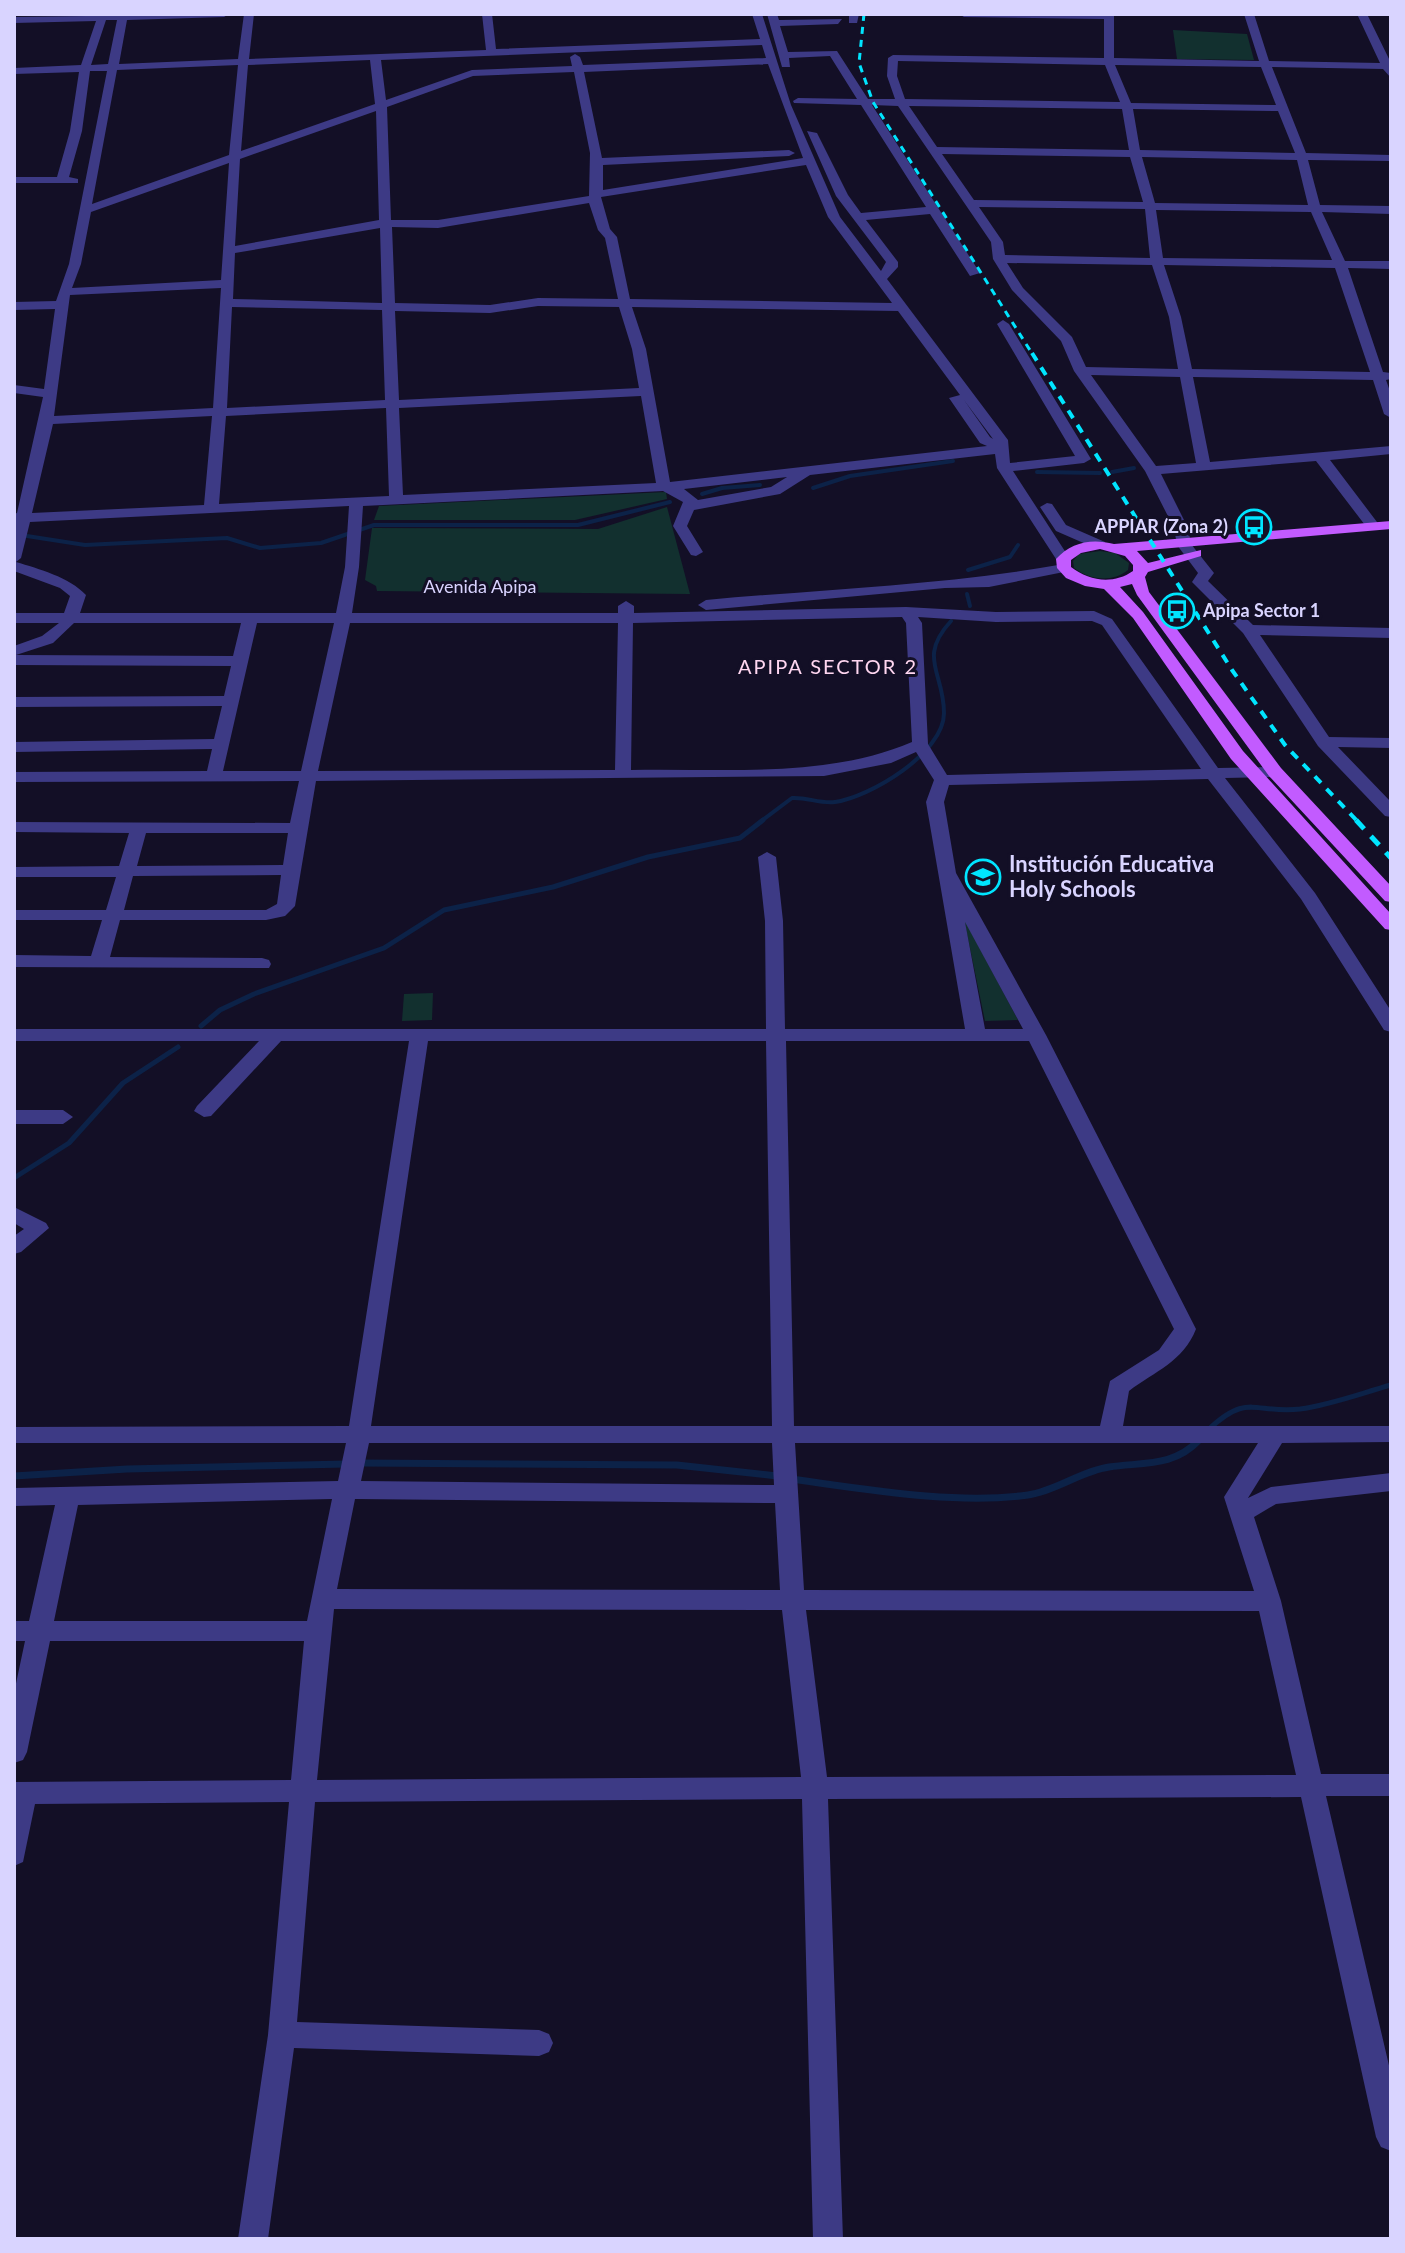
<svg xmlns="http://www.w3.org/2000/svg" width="1405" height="2253" font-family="Lato,sans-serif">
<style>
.green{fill:#12302f}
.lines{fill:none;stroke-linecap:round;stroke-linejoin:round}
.stream-far2{stroke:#0c2248;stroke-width:4}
.stream-far1{stroke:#0c2248;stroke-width:5}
.stream{stroke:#0c2248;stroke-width:7}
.minor{fill:#3d3a85;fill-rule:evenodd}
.major{fill:#c25bff;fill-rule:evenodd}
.rail-far2{stroke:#00e5ff;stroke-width:3;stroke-dasharray:7 6;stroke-linecap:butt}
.rail-far1{stroke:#00e5ff;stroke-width:4;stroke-dasharray:9 8;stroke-linecap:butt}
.rail{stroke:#00e5ff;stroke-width:5;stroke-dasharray:12 10;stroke-linecap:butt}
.labels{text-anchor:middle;stroke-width:6;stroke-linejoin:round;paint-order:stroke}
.far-poi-label{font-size:18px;font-weight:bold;fill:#d9d4ff;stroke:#130f26;text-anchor:end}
.far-street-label{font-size:18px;fill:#d9d4ff;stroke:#130f26}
.far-neighbourhood-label{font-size:20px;letter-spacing:2px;fill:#ffd6f0;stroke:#130f26}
.poi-label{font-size:22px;font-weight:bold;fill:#d9d4ff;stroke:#130f26;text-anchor:start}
</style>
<rect width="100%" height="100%" fill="#130f26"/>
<g class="green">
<path d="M 1173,30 L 1247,34 L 1254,60 L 1177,59 Z"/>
<path d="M 666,492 L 667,499 L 575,520 L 374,520 L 379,506 Z"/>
<path d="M 667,507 L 690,594 L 377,591 L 376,586 L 365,580 L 372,528 L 598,529 Z"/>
<path d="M 1100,551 L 1115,553 L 1129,563 L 1128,570 C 1112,583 1090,580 1074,568 L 1073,561 L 1079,554 Z"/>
<path d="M 964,919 L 1018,1020 L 985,1021 Z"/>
<path d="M 433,993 L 432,1020 L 402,1021 L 404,994 Z"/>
</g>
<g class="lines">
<g class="stream-far2">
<path d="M 1037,472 L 1100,473"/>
<path d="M 1112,472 L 1134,468"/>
<path d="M 813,488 L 850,476 L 953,461"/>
<path d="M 702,494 L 722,488 L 760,485"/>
<path d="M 14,534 L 85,545 L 227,538 L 260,548 L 321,543 L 374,525 L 578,525 L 670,502"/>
<path d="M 968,570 L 1010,557 L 1018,545"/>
<path d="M 967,594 L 970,606"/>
<path d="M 760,822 L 792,798 C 807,797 820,804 835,802 C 870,797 944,753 944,713 C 944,672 917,658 951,621"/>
</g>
<g class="stream-far1">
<path d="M 201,1026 L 220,1010 L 254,994 L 384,948 L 444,910 L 553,887 L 648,857 L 740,838 L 763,820"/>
<path d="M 14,1178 L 69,1143 L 123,1083 L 178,1047"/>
<path d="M 1208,1430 C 1248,1392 1254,1414 1300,1409 C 1330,1405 1362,1393 1391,1385"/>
</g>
<g class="stream">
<path d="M 360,1463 L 677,1465 L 777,1476"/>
<path d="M 14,1476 L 127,1469 L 346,1464"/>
<path d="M 791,1479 C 865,1489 954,1505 1028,1495 C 1056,1491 1081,1471 1109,1467 C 1143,1462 1174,1467 1199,1440"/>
</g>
<g class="minor">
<path d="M 229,14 L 224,17 L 127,20 L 119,64 L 238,59 L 244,14 L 254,14 L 249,59 L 486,50 L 482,14 L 492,14 L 496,49 L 760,39 L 752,14 L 762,14 L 791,105 L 840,217 L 881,271 L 886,262 L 836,196 L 807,131 L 817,133 L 848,195 L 861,213 L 926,207 L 861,105 L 794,103 L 793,101 L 798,98 L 857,99 L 830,56 L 789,58 L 790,67 L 782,67 L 767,14 L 777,14 L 779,20 L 842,19 L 838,24 L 780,26 L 788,52 L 837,51 L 868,99 L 895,99 L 887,76 L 888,58 L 893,55 L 1104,58 L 1104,19 L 964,17 L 959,14 L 1114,14 L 1114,58 L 1259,61 L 1244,14 L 1254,14 L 1269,61 L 1380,63 L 1357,14 L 1367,14 L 1391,63 L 1391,78 L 1383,69 L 1272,67 L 1306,153 L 1391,155 L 1391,161 L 1308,160 L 1320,205 L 1391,206 L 1391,214 L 1322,212 L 1345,261 L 1391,261 L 1391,269 L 1348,268 L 1383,372 L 1391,373 L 1391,379 L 1386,380 L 1391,394 L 1391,418 L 1384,414 L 1373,380 L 1193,377 L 1210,462 L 1391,446 L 1391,454 L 1330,460 L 1380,526 L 1368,529 L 1316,461 L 1161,474 L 1188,528 L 1191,544 L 1214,573 L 1208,581 L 1253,625 L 1391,628 L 1391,638 L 1260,635 L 1329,737 L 1391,738 L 1391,748 L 1338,747 L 1391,802 L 1391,817 L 1385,816 L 1318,746 L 1243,633 L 1192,582 L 1198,573 L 1177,545 L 1174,528 L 1145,471 L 1074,371 L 1061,341 L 1012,290 L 993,259 L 991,242 L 898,106 L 872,105 L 980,273 L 970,276 L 930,214 L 866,220 L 898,262 L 898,267 L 887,279 L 1008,440 L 1010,463 L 1075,456 L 997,324 L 1003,320 L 1009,324 L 1091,459 L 1084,463 L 1013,471 L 1070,559 L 1068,562 L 1058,562 L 1056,559 L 997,468 L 995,454 L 810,475 L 780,494 L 694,510 L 687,526 L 703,552 L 696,556 L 691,555 L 673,526 L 683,502 L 663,491 L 363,506 L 359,567 L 352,613 L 618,613 L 618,606 L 626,601 L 634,606 L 634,613 L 906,607 L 996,612 L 1094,611 L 1112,619 L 1218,768 L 1275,767 L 1283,772 L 1275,777 L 1225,778 L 1315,893 L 1391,1011 L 1391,1032 L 1384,1030 L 1301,899 L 1208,779 L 949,785 L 944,802 L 956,873 L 1046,1035 L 1196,1329 C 1183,1362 1155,1371 1129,1391 L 1123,1426 L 1391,1426 L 1391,1442 L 1282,1443 L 1248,1498 L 1271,1487 L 1391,1473 L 1391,1491 L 1276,1504 L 1254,1517 L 1281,1601 L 1321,1774 L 1391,1774 L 1391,1796 L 1326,1796 L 1391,2074 L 1391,2151 L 1381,2147 L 1376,2137 L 1301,1797 L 828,1799 L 843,2239 L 813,2239 L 802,1799 L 315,1802 L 297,2022 L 539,2030 L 549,2034 L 553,2043 L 549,2052 L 539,2056 L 294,2048 L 268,2239 L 238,2239 L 268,2035 L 289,1802 L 35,1804 L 23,1862 L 14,1866 L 14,1782 L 291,1780 L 304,1641 L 50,1641 L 27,1752 L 23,1760 L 14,1763 L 14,1693 L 25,1641 L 14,1641 L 14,1621 L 29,1621 L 55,1505 L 14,1506 L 14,1488 L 338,1481 L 346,1443 L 14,1443 L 14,1427 L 349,1426 L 409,1041 L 281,1041 L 211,1116 L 204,1117 L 194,1111 L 197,1106 L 259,1041 L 14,1041 L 14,1029 L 766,1029 L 765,921 L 758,857 L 767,852 L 776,857 L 783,921 L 785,1029 L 965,1029 L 926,802 L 934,780 L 916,752 L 891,763 L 824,776 L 316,781 L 295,906 L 285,916 L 266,920 L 120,920 L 110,957 L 262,958 L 269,960 L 271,964 L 269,968 L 14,967 L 14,955 L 91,956 L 102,920 L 14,920 L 14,910 L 106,910 L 116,877 L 14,877 L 14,867 L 119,866 L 129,833 L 14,832 L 14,822 L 290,823 L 299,781 L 14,782 L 14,772 L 207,771 L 212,749 L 14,752 L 14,742 L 214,739 L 222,706 L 14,707 L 14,697 L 224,696 L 231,666 L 14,665 L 14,646 L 42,636 L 59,623 L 14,623 L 14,613 L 64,613 L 70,596 L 60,588 L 14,571 L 14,514 L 17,513 L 43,397 L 14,393 L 14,385 L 44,389 L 55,309 L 14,310 L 14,302 L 56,301 L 69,264 L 107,71 L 90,71 L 82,131 L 69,177 L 78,179 L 78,183 L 14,183 L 14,177 L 57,177 L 70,131 L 79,72 L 14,74 L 14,68 L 81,65 L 96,21 L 14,23 L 14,17 ZM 106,20 L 117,20 L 108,64 L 91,65 ZM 762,45 L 766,58 L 583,65 L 580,57 L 575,54 L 570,57 L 572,66 L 472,70 L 386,100 L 381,60 ZM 370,60 L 375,104 L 241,151 L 248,65 ZM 898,61 L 1105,65 L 1120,102 L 905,99 L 897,76 ZM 768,64 L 803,158 L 603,190 L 603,165 L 789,156 L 795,153 L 789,150 L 602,158 L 584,72 ZM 238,65 L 229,155 L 92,204 L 117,70 ZM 1115,65 L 1261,67 L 1276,105 L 1131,103 ZM 574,72 L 590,153 L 589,196 L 438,220 L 391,220 L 387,107 L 473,76 ZM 909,106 L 1122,109 L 1129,150 L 937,147 ZM 1133,109 L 1278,111 L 1295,153 L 1140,150 ZM 376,111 L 379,220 L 235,246 L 240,159 ZM 942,154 L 1130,157 L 1143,202 L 974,200 ZM 1142,157 L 1297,160 L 1308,205 L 1155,203 ZM 229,163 L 221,280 L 72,288 L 81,264 L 91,212 ZM 806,165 L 828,217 L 892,303 L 630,299 L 617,237 L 610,229 L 601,197 ZM 589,203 L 598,230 L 605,238 L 618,299 L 538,298 L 490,305 L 395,303 L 392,227 L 438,228 ZM 979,207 L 1145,209 L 1150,258 L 1005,255 L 1003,242 ZM 1156,210 L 1311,212 L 1332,260 L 1163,258 ZM 380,228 L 382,303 L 233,299 L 235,253 ZM 1007,263 L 1152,265 L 1169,317 L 1178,369 L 1086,367 L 1072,337 L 1023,288 ZM 1164,265 L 1335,268 L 1370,372 L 1192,369 L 1181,317 ZM 221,288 L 213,408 L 54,416 L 70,295 ZM 538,306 L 619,307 L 632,349 L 639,388 L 399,400 L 395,311 L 490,313 ZM 232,307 L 382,310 L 385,400 L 227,408 ZM 632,307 L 898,311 L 960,395 L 949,398 L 980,443 L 987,446 L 670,482 L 646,349 ZM 1091,375 L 1180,377 L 1196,463 L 1156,466 ZM 641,396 L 656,483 L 403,495 L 399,408 ZM 964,400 L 993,439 L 990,437 ZM 386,408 L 389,496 L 219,504 L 226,416 ZM 212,416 L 204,505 L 32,513 L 53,424 ZM 787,477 L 771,487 L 698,500 L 684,489 ZM 349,506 L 345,567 L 336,613 L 80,613 L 86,595 C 69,577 39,569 16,562 L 21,558 L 30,522 ZM 902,617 L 906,623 L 912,742 C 825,779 724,768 631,770 L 633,623 ZM 918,617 L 996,622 L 1092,621 L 1102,625 L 1201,769 L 947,775 L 928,744 L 922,623 ZM 74,623 L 241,623 L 233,656 L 16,655 L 53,643 ZM 257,623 L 334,623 L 301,771 L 223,771 ZM 350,623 L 618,623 L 615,770 L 318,771 ZM 146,833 L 288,833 L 283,865 L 137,866 ZM 281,875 L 277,904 L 266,910 L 124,910 L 133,876 ZM 965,922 L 1023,1029 L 985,1029 ZM 428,1041 L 766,1041 L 772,1426 L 371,1426 ZM 786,1041 L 1029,1041 L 1174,1329 L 1159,1350 L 1110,1381 L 1100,1426 L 794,1426 ZM 369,1443 L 772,1443 L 774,1485 L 361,1481 ZM 795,1443 L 1258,1443 L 1224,1497 L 1254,1591 L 804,1590 ZM 332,1499 L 307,1621 L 54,1621 L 78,1505 ZM 355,1499 L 775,1503 L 780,1590 L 337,1589 ZM 334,1609 L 782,1610 L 801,1777 L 317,1780 ZM 806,1610 L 1259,1611 L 1296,1775 L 827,1777 Z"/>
<path d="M 849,14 L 859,14 L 857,23 L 849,23 Z"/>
<path d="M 1047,503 L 1052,504 L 1066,525 L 1105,542 L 1105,548 L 1095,548 L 1056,531 L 1040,507 Z"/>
<path d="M 1064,564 L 1069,565 L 1069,571 L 989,587 L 945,588 L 706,610 L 698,605 L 706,600 C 825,589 947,585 1064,564 Z"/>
<path d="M 14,1110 L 63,1110 L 73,1117 L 63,1124 L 14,1124 Z"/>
<path d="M 14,1207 L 46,1223 L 49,1228 L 21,1252 L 14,1254 L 14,1236 L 24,1229 L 14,1223 Z"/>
</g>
<path class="major" d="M 1391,521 L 1391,529 L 1137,551 L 1148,563 L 1201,550 L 1201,556 L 1148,572 L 1145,577 L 1149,592 L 1281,768 L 1391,886 L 1391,902 L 1385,901 L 1269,776 L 1137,595 L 1132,584 L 1120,587 L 1143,612 L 1243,751 L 1391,914 L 1391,930 L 1385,929 L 1231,759 L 1133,618 L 1104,589 L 1085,586 L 1066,578 L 1057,568 L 1056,559 C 1071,542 1092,538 1114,544 ZM 1100,549 L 1125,556 L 1133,565 L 1133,571 C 1113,585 1089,581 1071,567 L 1071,560 L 1081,553 Z"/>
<path class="rail-far2" d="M 864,14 L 859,63 L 873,102 L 1033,355"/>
<path class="rail-far1" d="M 1032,353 L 1232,670 L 1285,745 L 1358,822"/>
<path class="rail" d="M 1356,820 L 1391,858"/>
</g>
<defs>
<g id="bus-ring" transform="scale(1.8)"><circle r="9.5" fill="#130f26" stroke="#00e5ff" stroke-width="1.5"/><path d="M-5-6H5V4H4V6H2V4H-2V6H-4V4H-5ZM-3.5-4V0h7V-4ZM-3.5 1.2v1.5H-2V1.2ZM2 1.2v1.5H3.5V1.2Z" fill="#00e5ff"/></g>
<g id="school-ring" transform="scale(1.8)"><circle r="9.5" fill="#130f26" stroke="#00e5ff" stroke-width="1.5"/><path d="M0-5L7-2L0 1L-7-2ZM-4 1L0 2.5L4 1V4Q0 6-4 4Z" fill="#00e5ff"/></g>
</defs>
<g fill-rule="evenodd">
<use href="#bus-ring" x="1254" y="527"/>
<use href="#bus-ring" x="1177" y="611"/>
<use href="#school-ring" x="983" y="877"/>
</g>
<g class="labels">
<g class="far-poi-label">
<text x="1228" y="533">APPIAR (Zona 2)</text>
<text x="1203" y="617" text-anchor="start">Apipa Sector 1</text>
</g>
<g class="far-street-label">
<text x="480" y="593">Avenida Apipa</text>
</g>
<g class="far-neighbourhood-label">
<text x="828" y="674">APIPA SECTOR 2</text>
</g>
<g class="poi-label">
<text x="1009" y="872">Institución Educativa<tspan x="1009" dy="25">Holy Schools</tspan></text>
</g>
</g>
<rect width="1405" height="2253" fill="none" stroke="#d9d4ff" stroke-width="32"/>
</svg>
